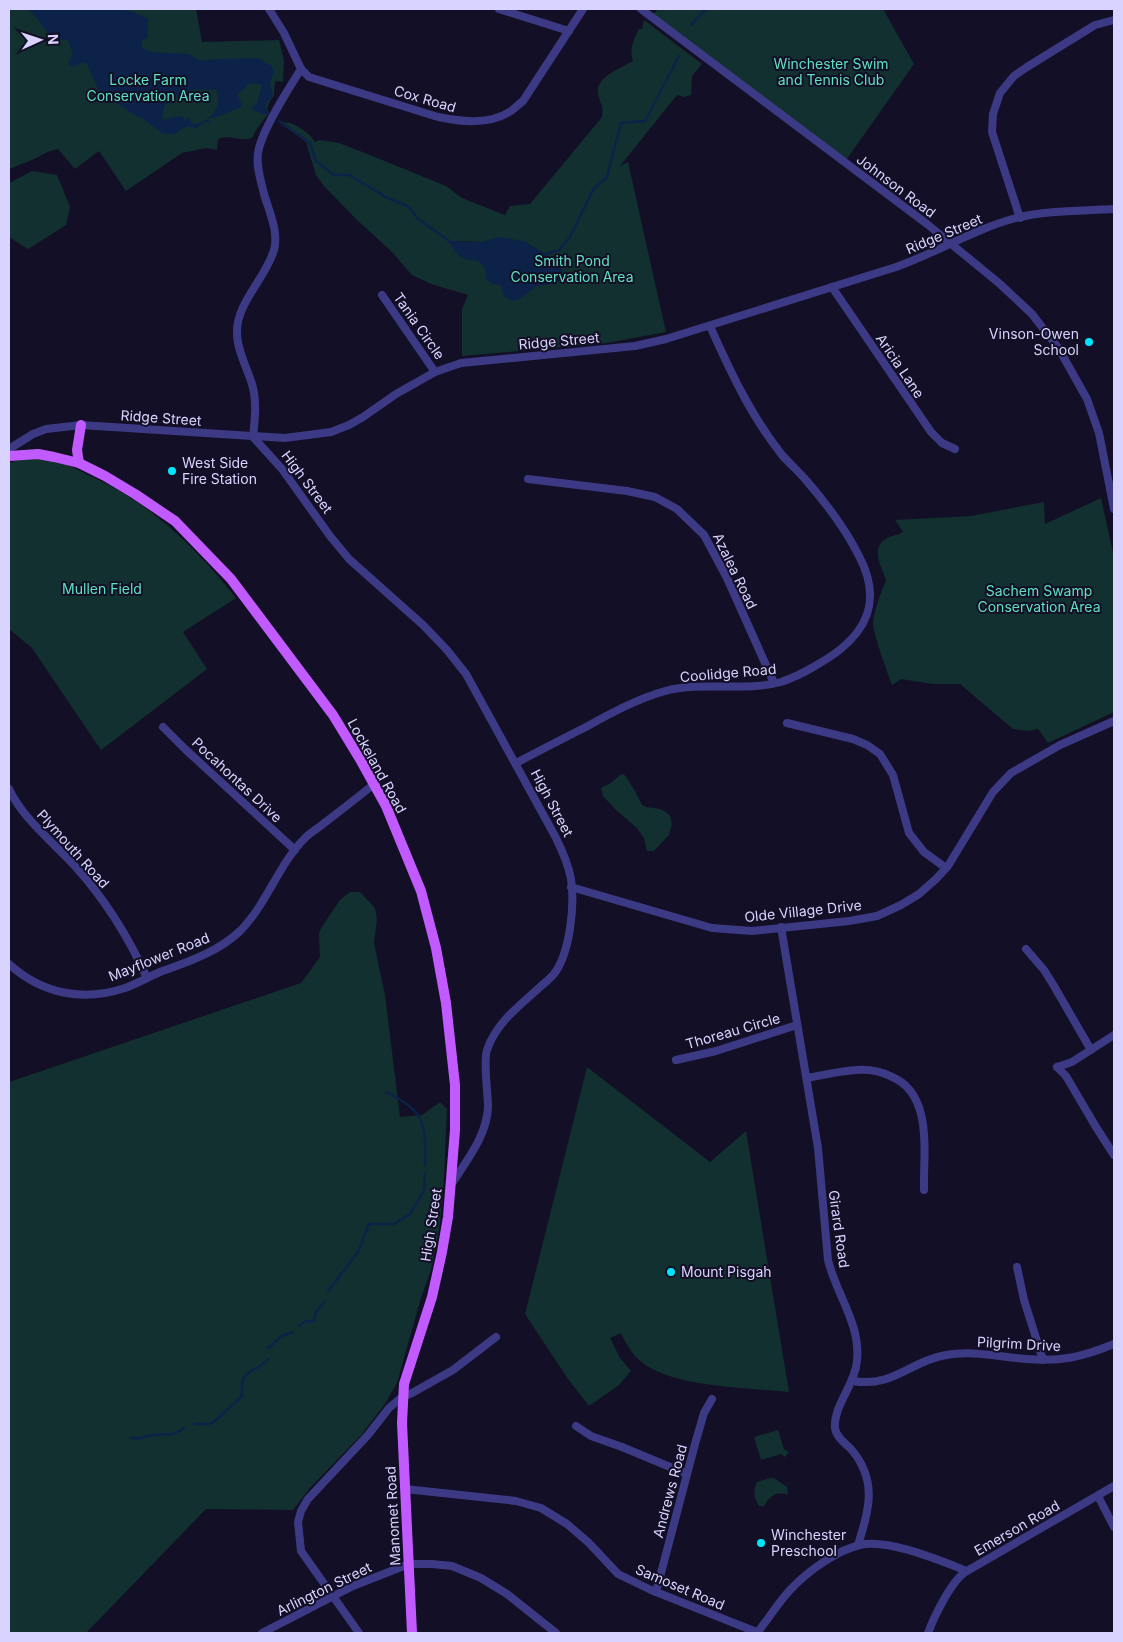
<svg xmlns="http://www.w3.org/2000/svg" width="1123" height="1642" font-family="Inter,sans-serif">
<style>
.green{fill:#12302f;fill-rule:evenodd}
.water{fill:#0c2248;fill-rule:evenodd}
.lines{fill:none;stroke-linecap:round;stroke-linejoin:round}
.stream{stroke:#0c2248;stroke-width:2.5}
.minor{stroke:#3d3a85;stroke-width:8}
.major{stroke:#c25bff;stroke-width:10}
.poi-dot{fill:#00e5ff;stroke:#130f26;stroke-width:2}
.labels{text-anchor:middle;stroke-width:4;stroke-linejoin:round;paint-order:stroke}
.park-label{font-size:14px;fill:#5fe0c0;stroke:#130f26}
.street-label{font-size:14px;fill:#d9d4ff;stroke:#130f26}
.poi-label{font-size:14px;fill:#d9d4ff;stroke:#130f26;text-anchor:start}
</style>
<rect width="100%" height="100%" fill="#130f26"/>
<g class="green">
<path d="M 9,9 L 196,9 L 202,42 L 279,40 L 284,61 L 283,82 L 275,81 L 274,96 L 270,101 L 267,108 L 269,113 L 256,130 L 252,138 C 240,142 229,134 218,139 L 217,150 L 206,148 L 182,153 L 126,191 L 99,151 L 75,169 L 58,149 L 50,151 L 32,160 L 9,169 Z"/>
<path d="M 659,9 L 883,9 L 914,64 L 844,163 L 650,16 Z"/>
<path d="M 644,20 L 702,64 L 692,76 L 691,95 L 684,97 L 677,95 L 620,166 L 628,162 L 666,332 L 607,343 L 462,356 L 462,309 L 468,295 L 431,284 L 412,275 L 392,252 L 356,219 L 324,186 L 316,175 L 306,142 L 284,126 L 283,122 C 294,122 310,133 315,142 L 320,140 L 339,143 L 365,153 L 446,186 L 462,198 L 505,215 L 510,206 L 530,204 L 602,117 C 604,107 600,103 598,94 C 595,77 621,68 633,61 C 629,50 633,40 639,29 L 642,29 ZM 450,241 L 481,242 L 482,265 L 479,261 Z"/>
<path d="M 32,171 L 57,175 L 70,207 L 66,225 L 28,249 L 9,237 L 9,183 Z"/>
<path d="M 28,457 C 40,459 53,461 65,464 C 72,467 80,471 86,474 C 147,500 195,546 236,598 L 183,632 L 207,669 L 101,750 L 32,648 L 9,629 L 9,463 Z"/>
<path d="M 1101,498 L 1114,557 L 1114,712 L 1048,743 L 1038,729 L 1028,731 L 1013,729 L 960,684 L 933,684 L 901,679 L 892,685 C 888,674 872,631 873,622 C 875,608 880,594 886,581 C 883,568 870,551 884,540 C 889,536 898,535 903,532 L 895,520 L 971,516 L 1044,502 L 1045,524 Z"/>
<path d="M 624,774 L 635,791 L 642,805 L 646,807 L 660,809 L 666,812 L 670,816 L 672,824 L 669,835 L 654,851 L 647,851 L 644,838 L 637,828 L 616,810 L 603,796 L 601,788 L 611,783 L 620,775 Z"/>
<path d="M 350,892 L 360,892 L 375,908 L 377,920 L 374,943 L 385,995 L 400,1117 L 422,1115 L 440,1102 L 447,1109 L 444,1177 L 440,1223 L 431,1270 L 421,1298 L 397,1383 L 385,1404 L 362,1434 L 310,1488 L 293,1510 L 206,1509 L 86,1633 L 9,1633 L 9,1082 L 301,983 L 320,957 L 319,934 L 321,928 L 340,900 Z"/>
<path d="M 587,1067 L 710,1162 L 746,1131 L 789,1392 C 749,1388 679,1387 647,1366 C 634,1358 627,1346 621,1333 L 610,1338 L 620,1358 L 631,1371 L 619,1385 L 589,1406 L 568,1379 L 525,1314 Z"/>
<path d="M 778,1430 L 784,1449 L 789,1452 L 785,1457 L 781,1454 L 761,1460 L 754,1437 Z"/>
<path d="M 770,1478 L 774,1478 L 787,1487 L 788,1495 C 776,1491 770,1496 764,1506 L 759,1506 C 754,1498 753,1491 757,1482 Z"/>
</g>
<g class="water">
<path d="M 27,9 L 122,9 L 139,14 L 148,19 L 148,37 L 142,41 L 142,47 L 150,52 L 189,54 L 200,61 L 215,59 L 258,58 L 267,64 L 271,65 L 274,70 L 270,85 L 273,96 C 266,102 263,106 269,114 L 268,116 L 251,109 L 257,104 L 262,85 L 250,83 L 237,95 L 240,99 L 242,107 C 230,111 219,117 208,119 L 210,122 L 205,122 L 195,129 L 194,127 L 185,127 L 175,134 L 163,134 L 145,120 L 133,114 L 99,91 L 87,64 L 83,62 L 73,67 L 69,65 L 68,62 L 73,54 L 68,40 C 45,39 46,27 33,14 C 31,12 29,11 27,9 ZM 198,89 L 217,90 C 217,94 219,99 218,103 C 216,114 203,125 192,124 L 189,117 L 186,120 L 181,116 L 162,120 L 164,106 L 184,91 Z"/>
<path d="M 498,237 L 524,241 L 547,255 L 557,262 L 561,268 L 564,279 L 553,284 L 537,286 L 520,299 L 513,301 C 504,298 502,294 501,285 L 492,284 L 486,279 L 485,269 L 479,261 C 462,260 457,257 449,241 L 481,242 Z"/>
</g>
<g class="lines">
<g class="stream">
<path d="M 691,25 L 706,9"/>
<path d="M 279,121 L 310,143 L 316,161 L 334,175 L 349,175 L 386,197 L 409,207 L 419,220 L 451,242"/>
<path d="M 543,255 L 559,250 L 570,237 L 593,190 L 607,177 L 621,123 L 645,121 L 679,56"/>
<path d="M 386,1092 C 425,1111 426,1123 425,1165"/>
<path d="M 328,1291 L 358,1252 L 369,1224 L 394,1224 L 410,1214 L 424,1191 L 425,1173"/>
<path d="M 299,1326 L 306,1321 L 314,1321 L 316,1312 L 325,1301"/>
<path d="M 268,1348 L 282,1336 L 292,1332"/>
<path d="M 195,1424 L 209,1424 L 215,1421 L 242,1396 C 242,1391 241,1385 243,1380 C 247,1369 263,1368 268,1359"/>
<path d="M 131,1438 C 143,1440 142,1436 152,1435 C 168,1433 169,1438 184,1428"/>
</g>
<g class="minor">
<path d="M 269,9 L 284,33 L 301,69 C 289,88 261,131 258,153 C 256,167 261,181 264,194 C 269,211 279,232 274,250 C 266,278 236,303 237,333 C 237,350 247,368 252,384 C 257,401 255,419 253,437 L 282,469 L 330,536 L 349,559 L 423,625 L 447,650 L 466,674 L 555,836 C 562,850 568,863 571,879 C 575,905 570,953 554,974 C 550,979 544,983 540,987 C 519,1006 496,1023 487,1050 C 483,1061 488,1093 488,1107 C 487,1136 466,1161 451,1185"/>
<path d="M 499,9 L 569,31"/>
<path d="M 641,9 L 927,224 L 1000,284 L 1032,314 L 1059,349 L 1087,399 L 1099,433 L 1114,509"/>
<path d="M 301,69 L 309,77 L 438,117 C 462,122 489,125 511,111 C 515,108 519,104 523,101 L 583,9"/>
<path d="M 1020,218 L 992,132 L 993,114 L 1000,93 L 1014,76 L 1027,67 L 1095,25 L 1114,20"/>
<path d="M 832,287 L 931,432 L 942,443 L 955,449"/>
<path d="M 382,295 L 435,372"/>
<path d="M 9,449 L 33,434 L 46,429 L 81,425 L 285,438 L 331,432 L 349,425 L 363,417 L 396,394 L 435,372 L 461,363 L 635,346 L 666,339 L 896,267 C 936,253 974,229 1016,218 C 1047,210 1082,211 1114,209"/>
<path d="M 528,479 L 627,491 L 655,497 L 677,509 L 704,535 L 727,578 L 774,683"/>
<path d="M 787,723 L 853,739 L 867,745 L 880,754 L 893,775 L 909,833 L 924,852 L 946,868"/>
<path d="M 163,727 L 185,749 L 295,850"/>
<path d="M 516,763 C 539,751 562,739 586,727 C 611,713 637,699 665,691 C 703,681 743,692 781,682 C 793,678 805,672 815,666 C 861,641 886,607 859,556 C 845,528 826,503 805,479 C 798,471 789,463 782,455 C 751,416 730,371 710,326"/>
<path d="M 9,789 C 23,819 52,841 74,865 C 104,898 129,938 147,978"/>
<path d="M 571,887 L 712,928 L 752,931 L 849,921 L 877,916 L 901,905 L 919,894 L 936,879 L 948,866 L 993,792 L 1011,773 L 1060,745 L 1114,721"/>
<path d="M 781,927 L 818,1148 L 828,1260 C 836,1294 861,1324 857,1361 C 855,1385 833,1406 835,1428 C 836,1437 845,1443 851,1449 C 878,1481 869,1509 858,1545"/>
<path d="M 1026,949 L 1044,970 L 1054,986 L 1091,1050"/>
<path d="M 9,964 C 42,994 83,1002 125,988 C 137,984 148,977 160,972 C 188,962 218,952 240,931 C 267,904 278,865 305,838 C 310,833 317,829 323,824 C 340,811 357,798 374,784"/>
<path d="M 676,1060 L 716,1051 L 797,1025"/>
<path d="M 1057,1067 L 1066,1076 L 1096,1127 L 1114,1155"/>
<path d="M 1057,1067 L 1072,1062 L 1114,1035"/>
<path d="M 807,1078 C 823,1075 840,1071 856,1070 C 867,1069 880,1071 890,1076 C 934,1093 923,1153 924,1190"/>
<path d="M 1017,1267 L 1024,1300 L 1043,1360"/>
<path d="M 853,1381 C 893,1388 910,1361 946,1355 C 972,1350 1000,1357 1026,1359 C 1061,1362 1082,1357 1114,1344"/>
<path d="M 576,1426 L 591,1436 L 622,1447 L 687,1474"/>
<path d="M 405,1489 L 516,1501 L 541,1508 L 567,1524 L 589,1543 L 618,1574 L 651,1590 L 759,1633"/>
<path d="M 1098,1496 L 1114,1527"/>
<path d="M 656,1592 L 695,1444 L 704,1413 L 712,1399"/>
<path d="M 262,1633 L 353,1586 L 409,1564 L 432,1564 L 452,1566 L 481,1578 L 507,1594 L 556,1633"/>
<path d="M 359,1633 L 301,1551 L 298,1522 L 301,1511 L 308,1499 L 368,1435 L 389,1408 L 402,1397 L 412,1393 L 453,1370 L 496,1337"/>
<path d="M 757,1633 C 770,1617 780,1599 795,1585 C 811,1569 838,1550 860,1545 C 887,1538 941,1561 967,1571 L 1114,1486"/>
<path d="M 928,1633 C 934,1617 952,1579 967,1571"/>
</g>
<g class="major">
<path d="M 9,456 L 38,454 L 54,457 L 79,463 L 105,476 L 135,494 L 175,521 L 231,579 L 333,715 L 361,761 L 386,806 L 421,891 L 436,948 L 446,1003 L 455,1085 L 455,1130 L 448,1217 L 442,1252 L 432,1297 L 404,1384 L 402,1423 L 412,1633"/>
<path d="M 79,463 L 77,450 L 81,425"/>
</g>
</g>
<g class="poi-dot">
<circle cx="1089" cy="342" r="5"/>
<circle cx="172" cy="471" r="5"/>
<circle cx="671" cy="1272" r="5"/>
<circle cx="761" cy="1543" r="5"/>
</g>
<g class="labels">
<g class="park-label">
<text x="831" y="69">Winchester Swim<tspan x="831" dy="16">and Tennis Club</tspan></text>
<text x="148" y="85">Locke Farm<tspan x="148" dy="16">Conservation Area</tspan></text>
<text x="572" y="266">Smith Pond<tspan x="572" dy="16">Conservation Area</tspan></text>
<text x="102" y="594">Mullen Field</text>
<text x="1039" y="596">Sachem Swamp<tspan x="1039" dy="16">Conservation Area</tspan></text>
</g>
<g class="street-label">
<text transform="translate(425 99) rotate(16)" y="5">Cox Road</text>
<text transform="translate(896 186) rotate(37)" y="5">Johnson Road</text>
<text transform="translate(944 234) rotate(-23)" y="5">Ridge Street</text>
<text transform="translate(419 326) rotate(55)" y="5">Tania Circle</text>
<text transform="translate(559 341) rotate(-5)" y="5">Ridge Street</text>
<text transform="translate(900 366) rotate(56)" y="5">Aricia Lane</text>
<text transform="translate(161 418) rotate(4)" y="5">Ridge Street</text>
<text transform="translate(307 482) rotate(53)" y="5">High Street</text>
<text transform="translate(735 571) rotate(64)" y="5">Azalea Road</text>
<text transform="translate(728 673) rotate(-5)" y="5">Coolidge Road</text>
<text transform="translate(377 766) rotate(61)" y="5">Lockeland Road</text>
<text transform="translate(237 780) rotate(43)" y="5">Pocahontas Drive</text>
<text transform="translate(552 803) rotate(62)" y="5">High Street</text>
<text transform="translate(73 849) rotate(48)" y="5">Plymouth Road</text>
<text transform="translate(803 911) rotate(-6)" y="5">Olde Village Drive</text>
<text transform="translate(159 957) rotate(-22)" y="5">Mayflower Road</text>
<text transform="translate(733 1031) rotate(-16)" y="5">Thoreau Circle</text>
<text transform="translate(431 1225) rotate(-81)" y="5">High Street</text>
<text transform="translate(839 1229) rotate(82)" y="5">Girard Road</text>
<text transform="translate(1019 1344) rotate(3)" y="5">Pilgrim Drive</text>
<text transform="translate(670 1491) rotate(-75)" y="5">Andrews Road</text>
<text transform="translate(393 1516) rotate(-93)" y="5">Manomet Road</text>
<text transform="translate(1017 1528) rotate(-30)" y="5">Emerson Road</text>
<text transform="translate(680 1587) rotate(23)" y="5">Samoset Road</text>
<text transform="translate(324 1589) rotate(-26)" y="5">Arlington Street</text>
</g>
<g class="poi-label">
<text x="1079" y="339" text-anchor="end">Vinson-Owen<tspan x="1079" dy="16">School</tspan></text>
<text x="182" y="468">West Side<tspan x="182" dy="16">Fire Station</tspan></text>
<text x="681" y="1277">Mount Pisgah</text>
<text x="771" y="1540">Winchester<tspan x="771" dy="16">Preschool</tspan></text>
</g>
</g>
<rect width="1123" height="1642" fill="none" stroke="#d9d4ff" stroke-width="20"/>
<g transform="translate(40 40) rotate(87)" stroke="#130f26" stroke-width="4" paint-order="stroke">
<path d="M0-4L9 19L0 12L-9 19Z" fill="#d9d4ff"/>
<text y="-8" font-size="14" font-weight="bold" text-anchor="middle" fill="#d9d4ff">N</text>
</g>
</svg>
